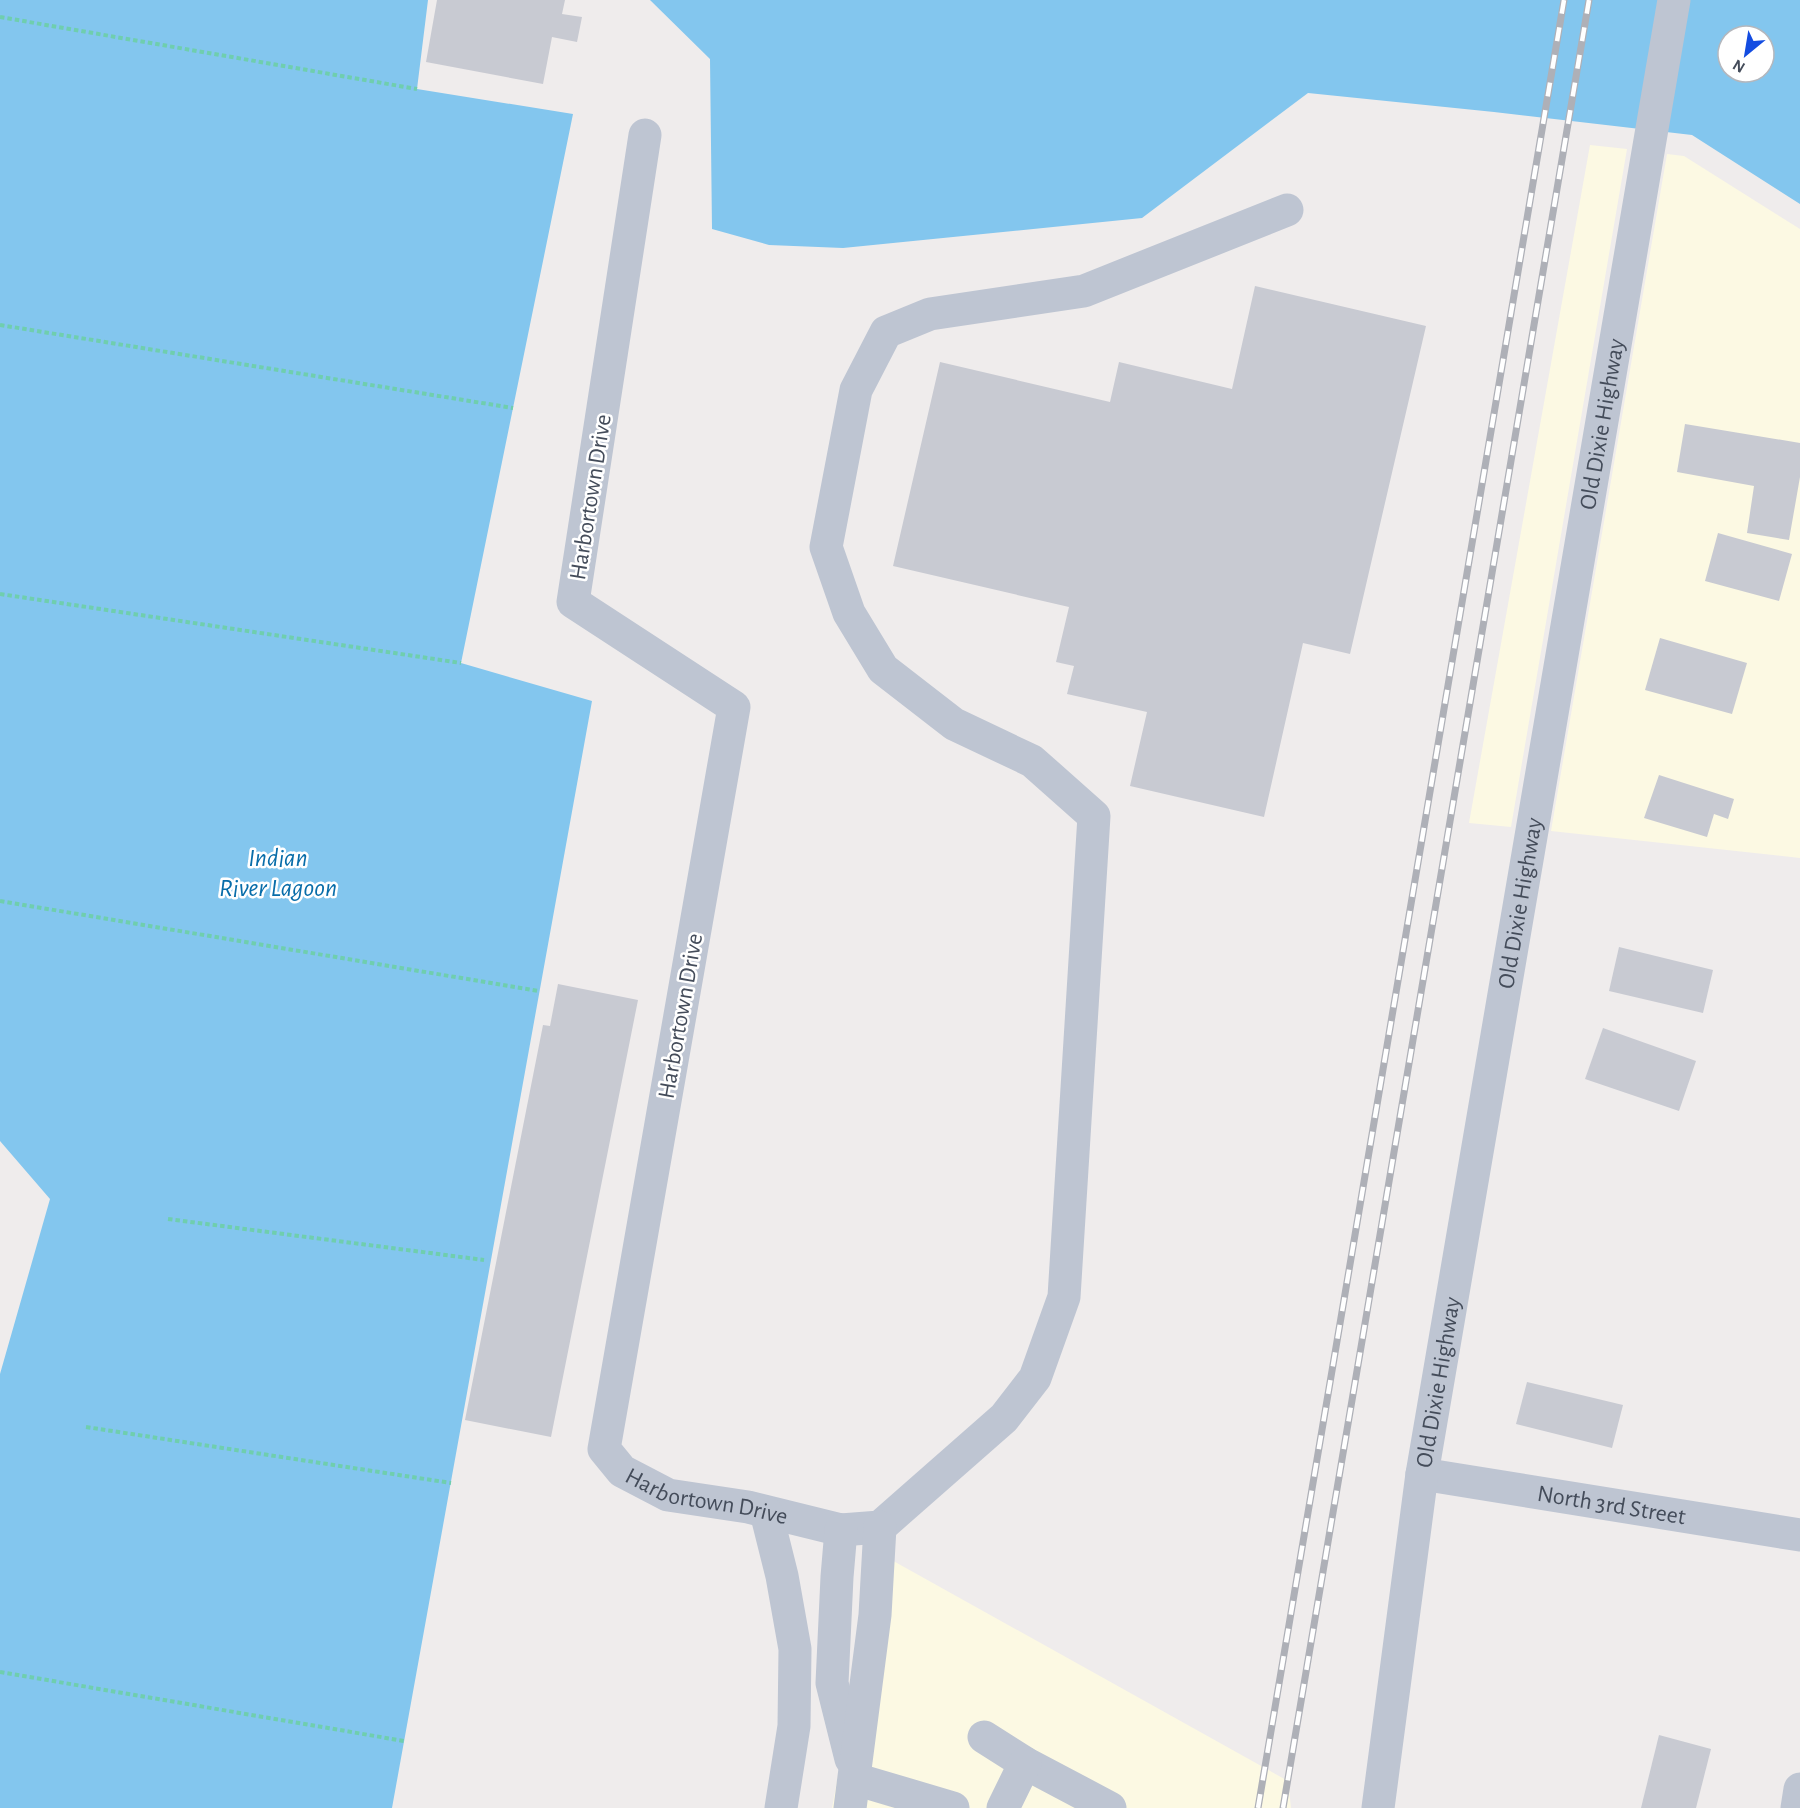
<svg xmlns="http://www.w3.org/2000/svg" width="1800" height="1808" font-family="'Alegreya Sans',sans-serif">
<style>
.commercial{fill:#fcf9e3}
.water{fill:#83c6ee;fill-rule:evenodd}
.building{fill:#c8cad2}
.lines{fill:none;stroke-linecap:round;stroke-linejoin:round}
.path{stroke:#6fceae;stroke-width:4;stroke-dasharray:4.5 3;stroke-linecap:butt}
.minor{stroke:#bec5d2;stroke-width:33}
.rail-casing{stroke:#aeb0b7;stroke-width:7}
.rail{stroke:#fff;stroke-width:4.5;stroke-dasharray:14;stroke-linecap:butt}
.labels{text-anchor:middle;stroke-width:5;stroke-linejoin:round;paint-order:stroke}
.street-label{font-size:24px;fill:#444c5a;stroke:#fff}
.water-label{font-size:26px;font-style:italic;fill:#086da9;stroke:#fff}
</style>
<rect width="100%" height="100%" fill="#efecec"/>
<g class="commercial">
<path d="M 1590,145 L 1627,149 L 1511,827 L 1469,823 Z"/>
<path d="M 1667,154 L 1684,156 L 1800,229 L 1800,858 L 1551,831 Z"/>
<path d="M 879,1553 L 1288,1781 L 1291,1808 L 832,1808 Z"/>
</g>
<g class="water">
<path d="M 0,0 L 428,0 L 417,89 L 573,114 L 461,663 L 592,701 L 392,1808 L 0,1808 L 0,1374 L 50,1199 L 0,1141 Z"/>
<path d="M 650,0 L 1800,0 L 1800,204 L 1692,135 L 1494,112 L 1308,93 L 1142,218 L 843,248 L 769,245 L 712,229 L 710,59 ZM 1728,36 L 1764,36 L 1764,72 L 1728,72 Z"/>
</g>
<g class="building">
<path d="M 437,0 L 565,0 L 562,14 L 582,17 L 577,42 L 552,37 L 543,84 L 426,62 Z"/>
<path d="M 1255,286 L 1426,326 L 1350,654 L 1303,643 L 1264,817 L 1130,786 L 1147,712 L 1067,694 L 1074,666 L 1056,662 L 1069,607 L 893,566 L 940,362 L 1110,402 L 1119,362 L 1232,389 Z"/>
<path d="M 1685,424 L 1800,443 L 1800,477 L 1789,540 L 1747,533 L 1754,486 L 1677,472 Z"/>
<path d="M 1718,533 L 1792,554 L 1779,601 L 1705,581 Z"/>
<path d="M 1660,638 L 1747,663 L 1732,714 L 1645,690 Z"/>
<path d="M 1659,775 L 1734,799 L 1728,819 L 1714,814 L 1707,837 L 1644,818 Z"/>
<path d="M 1619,947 L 1713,970 L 1703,1013 L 1609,991 Z"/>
<path d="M 558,984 L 638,1000 L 551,1437 L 465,1420 L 543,1025 L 550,1026 Z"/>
<path d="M 1603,1028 L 1696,1061 L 1679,1111 L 1585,1079 Z"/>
<path d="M 1527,1382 L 1623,1405 L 1612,1448 L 1516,1424 Z"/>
<path d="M 1659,1735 L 1711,1749 L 1696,1808 L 1641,1808 Z"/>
</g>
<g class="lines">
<g class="path">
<path d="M 0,17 L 417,89"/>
<path d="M 0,325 L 513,408"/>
<path d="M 0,594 L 461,663"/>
<path d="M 0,901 L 539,991"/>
<path d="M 168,1219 L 484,1260"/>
<path d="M 86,1427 L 451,1483"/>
<path d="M 0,1672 L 404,1741"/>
</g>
<g class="minor">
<path id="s1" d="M 645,135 L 573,602 L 734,707 L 604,1449 L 622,1471 L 668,1495 L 748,1507 L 841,1530 L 880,1527 L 1004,1418 L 1035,1378 L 1064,1297 L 1094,816 L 1032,761 L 954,724 L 883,669 L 849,613 L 826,547 L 856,390 L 886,332 L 930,314 L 1084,291 L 1287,210"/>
<path id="s2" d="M 1422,1474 L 1800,1535"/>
<path d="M 766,1512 L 782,1576 L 795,1649 L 794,1726 L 781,1808"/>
<path d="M 841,1530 L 837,1577 L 832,1683 L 851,1759"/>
<path d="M 984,1737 L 1025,1763 L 1110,1808"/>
<path d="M 855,1779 L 953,1808"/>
<path d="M 850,1808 L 875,1615 L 880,1527"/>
<path d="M 1003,1808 L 1025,1763"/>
<path id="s3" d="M 1378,1808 L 1422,1474 L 1674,0"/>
<path d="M 1797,1808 L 1800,1789"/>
</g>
<g class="rail-casing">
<g id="rail">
<path d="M 1258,1808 L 1564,0"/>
<path d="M 1283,1808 L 1589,0"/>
</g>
</g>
<use href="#rail" class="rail"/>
</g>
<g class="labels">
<g class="street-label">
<text dy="8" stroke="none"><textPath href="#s3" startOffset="1402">Old Dixie Highway</textPath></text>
<text transform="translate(590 497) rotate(-81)" y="8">Harbortown Drive</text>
<text dy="8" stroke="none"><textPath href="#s3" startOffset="916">Old Dixie Highway</textPath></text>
<text transform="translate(680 1016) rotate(-80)" y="8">Harbortown Drive</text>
<text dy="8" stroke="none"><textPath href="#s3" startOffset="430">Old Dixie Highway</textPath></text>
<text dy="8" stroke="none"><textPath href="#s1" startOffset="1536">Harbortown Drive</textPath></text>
<text dy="8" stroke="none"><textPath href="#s2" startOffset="192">North 3rd Street</textPath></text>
</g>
<g class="water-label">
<text x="278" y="866">Indian<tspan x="278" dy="30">River Lagoon</tspan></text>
</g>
</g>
<g transform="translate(1746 54) rotate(210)"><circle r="28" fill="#ffffff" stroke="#b4b7bd" stroke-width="1.5"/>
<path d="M0-4.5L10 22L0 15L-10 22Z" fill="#134ce1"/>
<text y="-9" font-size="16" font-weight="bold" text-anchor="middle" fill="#444c5a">N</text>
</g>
</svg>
